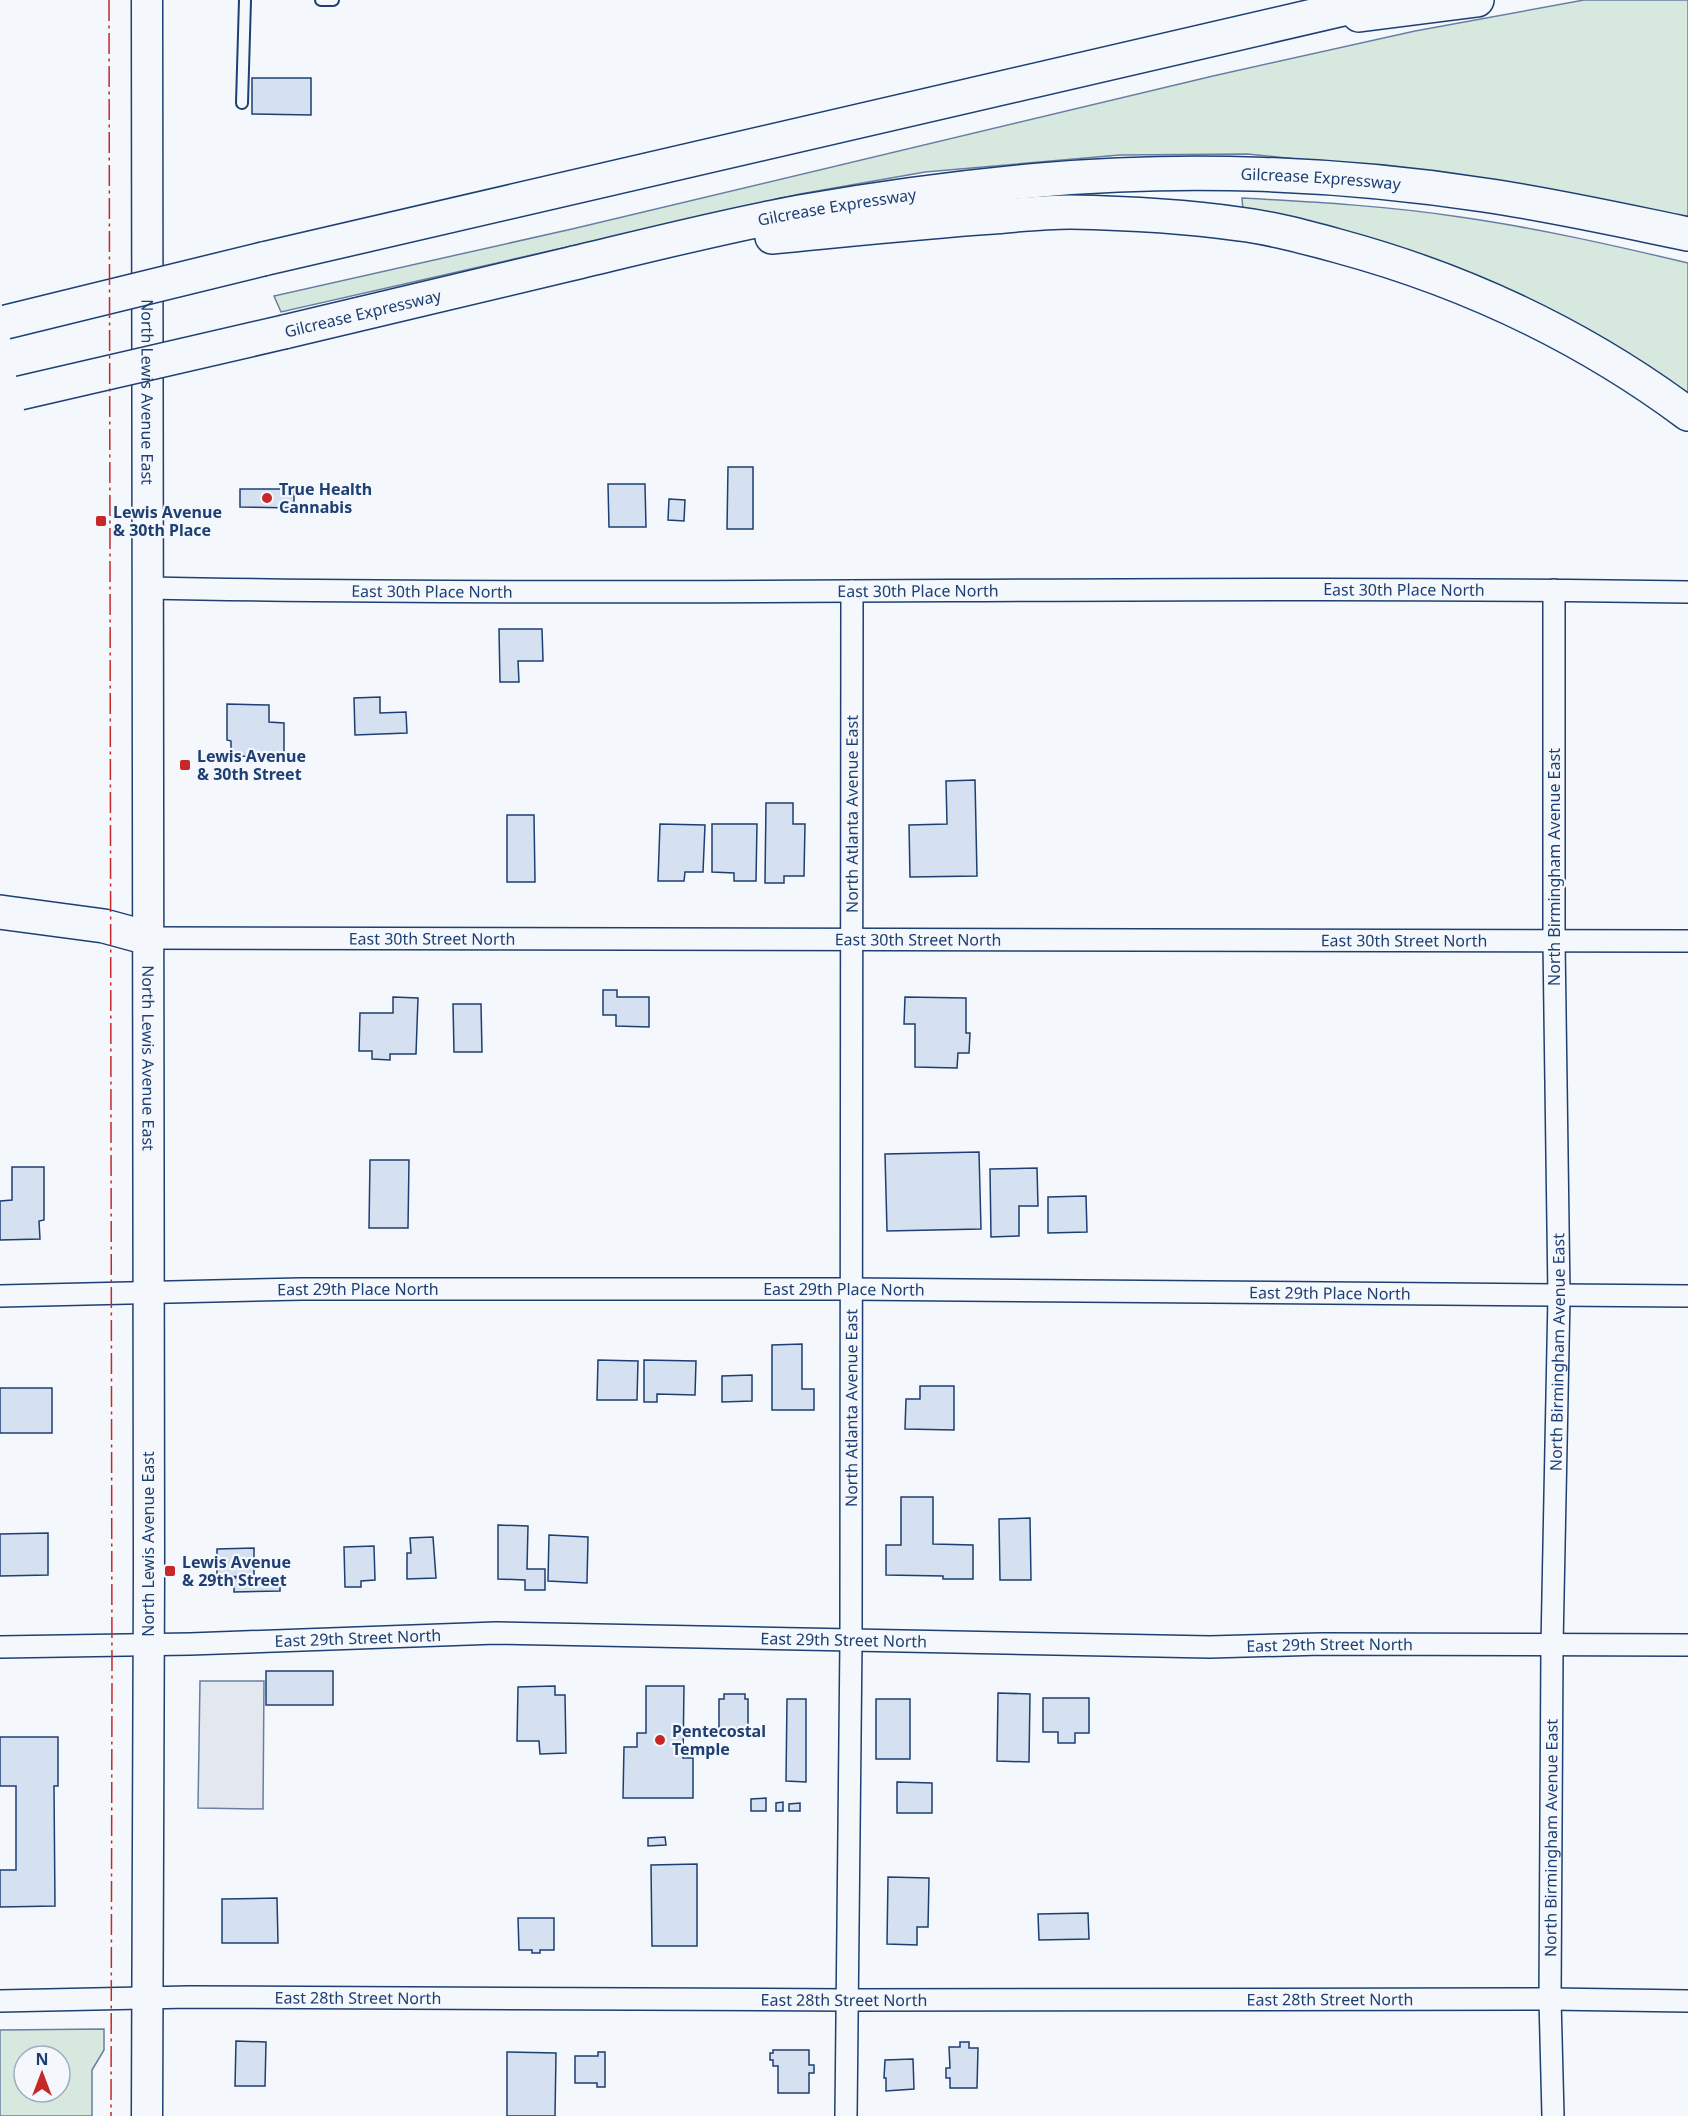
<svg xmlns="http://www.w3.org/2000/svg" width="1688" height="2116" font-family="'Noto Sans',sans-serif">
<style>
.green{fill:#d7e8df;stroke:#687fa3;stroke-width:1.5;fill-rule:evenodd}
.parking{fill:#e3e8f0;stroke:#687fa3;stroke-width:1.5}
.building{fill:#d5e0f0;stroke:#1d3f73;stroke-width:1.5}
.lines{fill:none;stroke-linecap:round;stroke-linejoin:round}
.lane-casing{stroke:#1d3f73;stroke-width:14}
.street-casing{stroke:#1d3f73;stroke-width:24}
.secondary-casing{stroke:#1d3f73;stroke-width:33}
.highway-casing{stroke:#1d3f73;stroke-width:36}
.lane{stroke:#f4f7fb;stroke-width:10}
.street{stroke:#f4f7fb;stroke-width:21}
.secondary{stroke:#f4f7fb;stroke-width:30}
.highway{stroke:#f4f7fb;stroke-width:33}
.highway-bridge-casing{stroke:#1d3f73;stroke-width:36;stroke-linecap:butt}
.highway-bridge{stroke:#f4f7fb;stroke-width:33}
.power{stroke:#c62828;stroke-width:1.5;stroke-dasharray:21 4.5 3 4.5;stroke-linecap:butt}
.poi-dot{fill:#c62828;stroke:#f4f7fb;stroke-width:2}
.labels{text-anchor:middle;stroke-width:4.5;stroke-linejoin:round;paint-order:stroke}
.street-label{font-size:16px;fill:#1d3f73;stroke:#f4f7fb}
.poi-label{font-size:16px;font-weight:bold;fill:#1d3f73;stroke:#f4f7fb;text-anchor:start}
</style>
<rect width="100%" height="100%" fill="#f4f7fb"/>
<g class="green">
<path d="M 1584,0 L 1688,0 L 1688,218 L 1403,170 L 1247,154 L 1120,155 L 925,172 L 800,194 L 281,312 L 274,296 L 572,229 L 1213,76 L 1415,31 Z"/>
<path d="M 1242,198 C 1315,202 1388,206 1460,217 C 1537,228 1612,245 1688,263 L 1688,399 L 1243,211 Z"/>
<path d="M 104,2029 L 104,2050 L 92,2070 L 92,2116 L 0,2116 L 0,2030 ZM 24,2056 L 60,2056 L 60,2092 L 24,2092 Z"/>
</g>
<path class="parking" d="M 200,1681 L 264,1681 L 263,1809 L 198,1808 Z"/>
<g class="building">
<path d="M 252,78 L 311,78 L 311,115 L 252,114 Z"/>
<path d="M 728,467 L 753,467 L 753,529 L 727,529 Z"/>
<path d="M 608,484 L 645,484 L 646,527 L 609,527 Z"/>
<path d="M 240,489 L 294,489 L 294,508 L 240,507 Z"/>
<path d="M 669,499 L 685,500 L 684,521 L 668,520 Z"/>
<path d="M 499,629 L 542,629 L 543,661 L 518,661 L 519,682 L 500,682 Z"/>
<path d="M 380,697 L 380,713 L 406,712 L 407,733 L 355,735 L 354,698 Z"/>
<path d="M 227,704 L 269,705 L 269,722 L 284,723 L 284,757 L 231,756 L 231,741 L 227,740 Z"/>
<path d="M 975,780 L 977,876 L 910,877 L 909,825 L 947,824 L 946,781 Z"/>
<path d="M 766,803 L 793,803 L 793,824 L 805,824 L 804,876 L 784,876 L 784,883 L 765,883 Z"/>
<path d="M 507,815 L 534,815 L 535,882 L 507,882 Z"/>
<path d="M 660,824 L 705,825 L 703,872 L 685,872 L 684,881 L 658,881 Z"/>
<path d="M 712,824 L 757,824 L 756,881 L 734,881 L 734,873 L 712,872 Z"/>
<path d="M 603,990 L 617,990 L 617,997 L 649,997 L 649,1027 L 616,1026 L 616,1015 L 603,1015 Z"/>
<path d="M 393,997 L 418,998 L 416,1054 L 390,1054 L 390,1060 L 372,1059 L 372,1051 L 359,1051 L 360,1013 L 393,1013 Z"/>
<path d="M 905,997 L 966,998 L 966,1033 L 970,1033 L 969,1053 L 958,1053 L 957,1068 L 915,1067 L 915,1024 L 904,1024 Z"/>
<path d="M 453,1004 L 481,1004 L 482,1052 L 454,1052 Z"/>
<path d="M 979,1152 L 981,1229 L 887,1231 L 885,1154 Z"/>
<path d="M 370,1160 L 409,1160 L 408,1228 L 369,1228 Z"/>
<path d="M 12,1167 L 44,1167 L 44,1220 L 39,1221 L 40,1239 L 0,1240 L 0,1201 L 12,1200 Z"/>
<path d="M 1037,1168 L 1038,1206 L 1019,1206 L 1019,1236 L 991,1237 L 990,1169 Z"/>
<path d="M 1086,1196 L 1087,1232 L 1048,1233 L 1048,1197 Z"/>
<path d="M 802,1344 L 802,1389 L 814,1389 L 814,1410 L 772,1410 L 772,1345 Z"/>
<path d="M 598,1360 L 638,1361 L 637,1400 L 597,1400 Z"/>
<path d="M 644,1360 L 696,1361 L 695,1395 L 657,1394 L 657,1402 L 644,1402 Z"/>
<path d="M 752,1375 L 752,1401 L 722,1402 L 722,1376 Z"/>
<path d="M 920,1386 L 954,1386 L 954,1430 L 905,1429 L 906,1399 L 920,1399 Z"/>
<rect x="0" y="1388" width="52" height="45"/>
<path d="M 901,1497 L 933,1497 L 933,1544 L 973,1545 L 973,1579 L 943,1579 L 943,1576 L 886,1575 L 886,1545 L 901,1545 Z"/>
<path d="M 1030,1518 L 1031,1580 L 1000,1580 L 999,1519 Z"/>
<path d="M 498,1525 L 528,1526 L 527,1569 L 545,1569 L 545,1590 L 525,1590 L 525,1580 L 498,1579 Z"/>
<path d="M 48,1533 L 48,1575 L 0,1576 L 0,1534 Z"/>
<path d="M 549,1535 L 588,1537 L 587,1583 L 548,1581 Z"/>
<path d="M 433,1537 L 436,1578 L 407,1579 L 407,1553 L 411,1553 L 410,1538 Z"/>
<path d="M 374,1546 L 375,1580 L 361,1581 L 361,1587 L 345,1587 L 344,1547 Z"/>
<path d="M 254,1548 L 254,1576 L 217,1577 L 217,1549 Z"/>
<path d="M 280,1577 L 280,1591 L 234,1592 L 234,1578 Z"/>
<rect x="266" y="1671" width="67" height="34"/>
<path d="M 555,1686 L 555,1695 L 565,1695 L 566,1753 L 540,1754 L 539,1741 L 517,1741 L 518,1687 Z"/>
<path d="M 646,1686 L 684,1686 L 683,1758 L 693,1758 L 693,1798 L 623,1798 L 624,1747 L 637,1747 L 637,1733 L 646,1733 Z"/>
<path d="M 998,1693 L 1030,1694 L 1029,1762 L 997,1761 Z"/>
<path d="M 724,1694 L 745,1694 L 745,1699 L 748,1699 L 748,1728 L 719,1728 L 719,1699 L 724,1699 Z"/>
<path d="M 1043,1698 L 1089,1698 L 1089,1733 L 1075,1733 L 1075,1743 L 1058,1743 L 1058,1732 L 1043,1732 Z"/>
<path d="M 787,1699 L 806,1699 L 806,1782 L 786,1781 Z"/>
<rect x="876" y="1699" width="34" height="60"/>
<path d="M 0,1737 L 58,1737 L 58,1786 L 54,1786 L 55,1906 L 0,1907 L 0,1870 L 16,1870 L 16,1786 L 0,1786 Z"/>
<path d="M 897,1782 L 932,1783 L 932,1813 L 897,1813 Z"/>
<path d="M 766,1798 L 766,1811 L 751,1811 L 751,1799 Z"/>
<path d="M 783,1802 L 783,1811 L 776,1811 L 776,1803 Z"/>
<path d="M 800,1803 L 800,1811 L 789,1811 L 789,1804 Z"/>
<path d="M 665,1837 L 666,1845 L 648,1846 L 648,1838 Z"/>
<path d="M 697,1864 L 697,1946 L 652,1946 L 651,1865 Z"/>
<path d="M 888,1877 L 929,1878 L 928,1927 L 917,1927 L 917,1945 L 887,1944 Z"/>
<path d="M 277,1898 L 278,1943 L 222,1943 L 222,1899 Z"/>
<path d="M 1088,1913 L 1089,1939 L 1039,1940 L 1038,1914 Z"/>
<path d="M 518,1918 L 554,1918 L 554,1950 L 540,1950 L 540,1953 L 532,1953 L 532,1950 L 519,1950 Z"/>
<path d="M 236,2041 L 266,2042 L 265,2086 L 235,2086 Z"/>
<path d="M 960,2042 L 969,2042 L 969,2048 L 978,2048 L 977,2088 L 950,2088 L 950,2078 L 946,2078 L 946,2068 L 950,2068 L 949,2047 L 960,2047 Z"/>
<path d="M 773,2050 L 809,2050 L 809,2065 L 814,2065 L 814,2073 L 809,2073 L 809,2093 L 778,2093 L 778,2066 L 773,2066 L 773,2060 L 770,2060 L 770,2053 L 773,2053 Z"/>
<path d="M 507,2052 L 556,2053 L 555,2116 L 507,2116 Z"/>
<path d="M 598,2052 L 605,2052 L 605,2087 L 597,2087 L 597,2083 L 575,2083 L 575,2056 L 598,2056 Z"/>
<path d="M 913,2059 L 914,2089 L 886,2091 L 886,2078 L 884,2078 L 885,2060 Z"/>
</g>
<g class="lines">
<g class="lane-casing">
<g id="lane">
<path d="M 321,0 L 333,0"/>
<path d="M 242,103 L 245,0"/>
</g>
</g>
<g class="street-casing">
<g id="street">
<path id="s1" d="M 147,588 C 660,598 1174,584 1688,592"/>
<path id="s2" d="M 148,938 L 1688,941"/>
<path id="s3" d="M 0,1296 L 302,1289 L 850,1289 L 1688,1296"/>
<path id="s4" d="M 0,1647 L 190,1644 L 496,1633 L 1210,1647 L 1321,1644 L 1688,1645"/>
<path id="s5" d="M 0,2001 L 189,1997 L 847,2000 L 1550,1999 L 1688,2001"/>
<path id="s6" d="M 846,2116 L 851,1641 L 852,591"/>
<path id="s7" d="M 1553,2116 L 1550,1999 L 1552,1646 L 1559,1296 L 1554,942 L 1554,590"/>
</g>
</g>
<g class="secondary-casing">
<g id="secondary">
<path id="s8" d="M 147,0 L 149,1572 L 147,2116"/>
</g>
</g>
<g class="highway-casing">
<g id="highway">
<path d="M 1359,15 L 1477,0"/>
<path d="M 772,237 C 845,230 919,222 993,217 C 1018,215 1045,212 1070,212 C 1126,213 1183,216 1239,224 C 1272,228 1305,237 1338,246 C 1464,280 1583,336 1688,414"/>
<path d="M 263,259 L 1382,0"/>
<path id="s9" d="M 284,332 C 379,309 475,287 570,264 C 646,246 723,226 800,212 C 880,198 961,187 1041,180 C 1186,167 1341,173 1484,195 C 1553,205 1620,220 1688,234"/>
<path d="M 0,912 L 104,926 L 148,938"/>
</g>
</g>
<use href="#lane" class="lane"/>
<use href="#street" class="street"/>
<use href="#secondary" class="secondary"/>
<use href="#highway" class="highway"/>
<g class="highway-bridge-casing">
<g id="highway-bridge">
<path d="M 6,322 L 263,259"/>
<path d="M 20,393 L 284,332"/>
</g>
</g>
<use href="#highway-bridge" class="highway-bridge"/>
<path class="power" d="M 109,0 L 112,1677 L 111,2116"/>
</g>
<g class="poi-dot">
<circle cx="267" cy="498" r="6"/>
<rect x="95" y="515" width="12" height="12" rx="3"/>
<rect x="179" y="759" width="12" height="12" rx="3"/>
<rect x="164" y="1565" width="12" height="12" rx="3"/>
<circle cx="660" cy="1740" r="6"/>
</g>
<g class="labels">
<g class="street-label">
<text dy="6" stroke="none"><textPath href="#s9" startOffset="1053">Gilcrease Expressway</textPath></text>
<text dy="6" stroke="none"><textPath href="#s9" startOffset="567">Gilcrease Expressway</textPath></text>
<text dy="6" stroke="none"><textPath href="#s9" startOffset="81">Gilcrease Expressway</textPath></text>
<text dy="6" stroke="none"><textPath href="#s8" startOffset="392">North Lewis Avenue East</textPath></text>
<text dy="6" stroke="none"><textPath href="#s1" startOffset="285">East 30th Place North</textPath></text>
<text dy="6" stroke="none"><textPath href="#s1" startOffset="1257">East 30th Place North</textPath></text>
<text dy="6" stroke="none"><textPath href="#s1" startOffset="771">East 30th Place North</textPath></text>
<text dy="6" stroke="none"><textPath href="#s6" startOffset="1302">North Atlanta Avenue East</textPath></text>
<text transform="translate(1554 867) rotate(-90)" y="6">North Birmingham Avenue East</text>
<text dy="6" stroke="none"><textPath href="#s2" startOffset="284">East 30th Street North</textPath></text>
<text dy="6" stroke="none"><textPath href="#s2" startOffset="770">East 30th Street North</textPath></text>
<text dy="6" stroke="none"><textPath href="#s2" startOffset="1256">East 30th Street North</textPath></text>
<text dy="6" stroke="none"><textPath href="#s8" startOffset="1058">North Lewis Avenue East</textPath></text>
<text dy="6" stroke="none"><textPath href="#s3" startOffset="358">East 29th Place North</textPath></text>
<text dy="6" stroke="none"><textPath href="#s3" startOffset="844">East 29th Place North</textPath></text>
<text dy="6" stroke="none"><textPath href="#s3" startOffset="1330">East 29th Place North</textPath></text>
<text dy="6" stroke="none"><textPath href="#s7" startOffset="764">North Birmingham Avenue East</textPath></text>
<text dy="6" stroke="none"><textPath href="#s6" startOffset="708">North Atlanta Avenue East</textPath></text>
<text transform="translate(148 1544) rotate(-90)" y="6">North Lewis Avenue East</text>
<text dy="6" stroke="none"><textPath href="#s4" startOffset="358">East 29th Street North</textPath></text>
<text dy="6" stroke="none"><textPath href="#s4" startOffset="844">East 29th Street North</textPath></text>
<text dy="6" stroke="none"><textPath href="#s4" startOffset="1330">East 29th Street North</textPath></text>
<text dy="6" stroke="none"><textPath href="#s7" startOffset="278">North Birmingham Avenue East</textPath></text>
<text dy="6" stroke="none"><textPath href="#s5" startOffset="358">East 28th Street North</textPath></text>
<text dy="6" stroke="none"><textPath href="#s5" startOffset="1330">East 28th Street North</textPath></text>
<text dy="6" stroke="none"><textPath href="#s5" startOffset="844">East 28th Street North</textPath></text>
</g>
<g class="poi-label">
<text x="279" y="495">True Health<tspan x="279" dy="18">Cannabis</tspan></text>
<text x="113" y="518">Lewis Avenue<tspan x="113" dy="18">&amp; 30th Place</tspan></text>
<text x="197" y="762">Lewis Avenue<tspan x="197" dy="18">&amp; 30th Street</tspan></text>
<text x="182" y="1568">Lewis Avenue<tspan x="182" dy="18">&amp; 29th Street</tspan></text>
<text x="672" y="1737">Pentecostal<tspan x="672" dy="18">Temple</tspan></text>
</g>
</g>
<g transform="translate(42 2074)"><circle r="28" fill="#f4f7fb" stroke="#9eadc5" stroke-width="1.5"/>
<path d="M0-4.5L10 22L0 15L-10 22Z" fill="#c62828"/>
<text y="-9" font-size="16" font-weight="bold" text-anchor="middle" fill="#1d3f73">N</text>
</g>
</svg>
